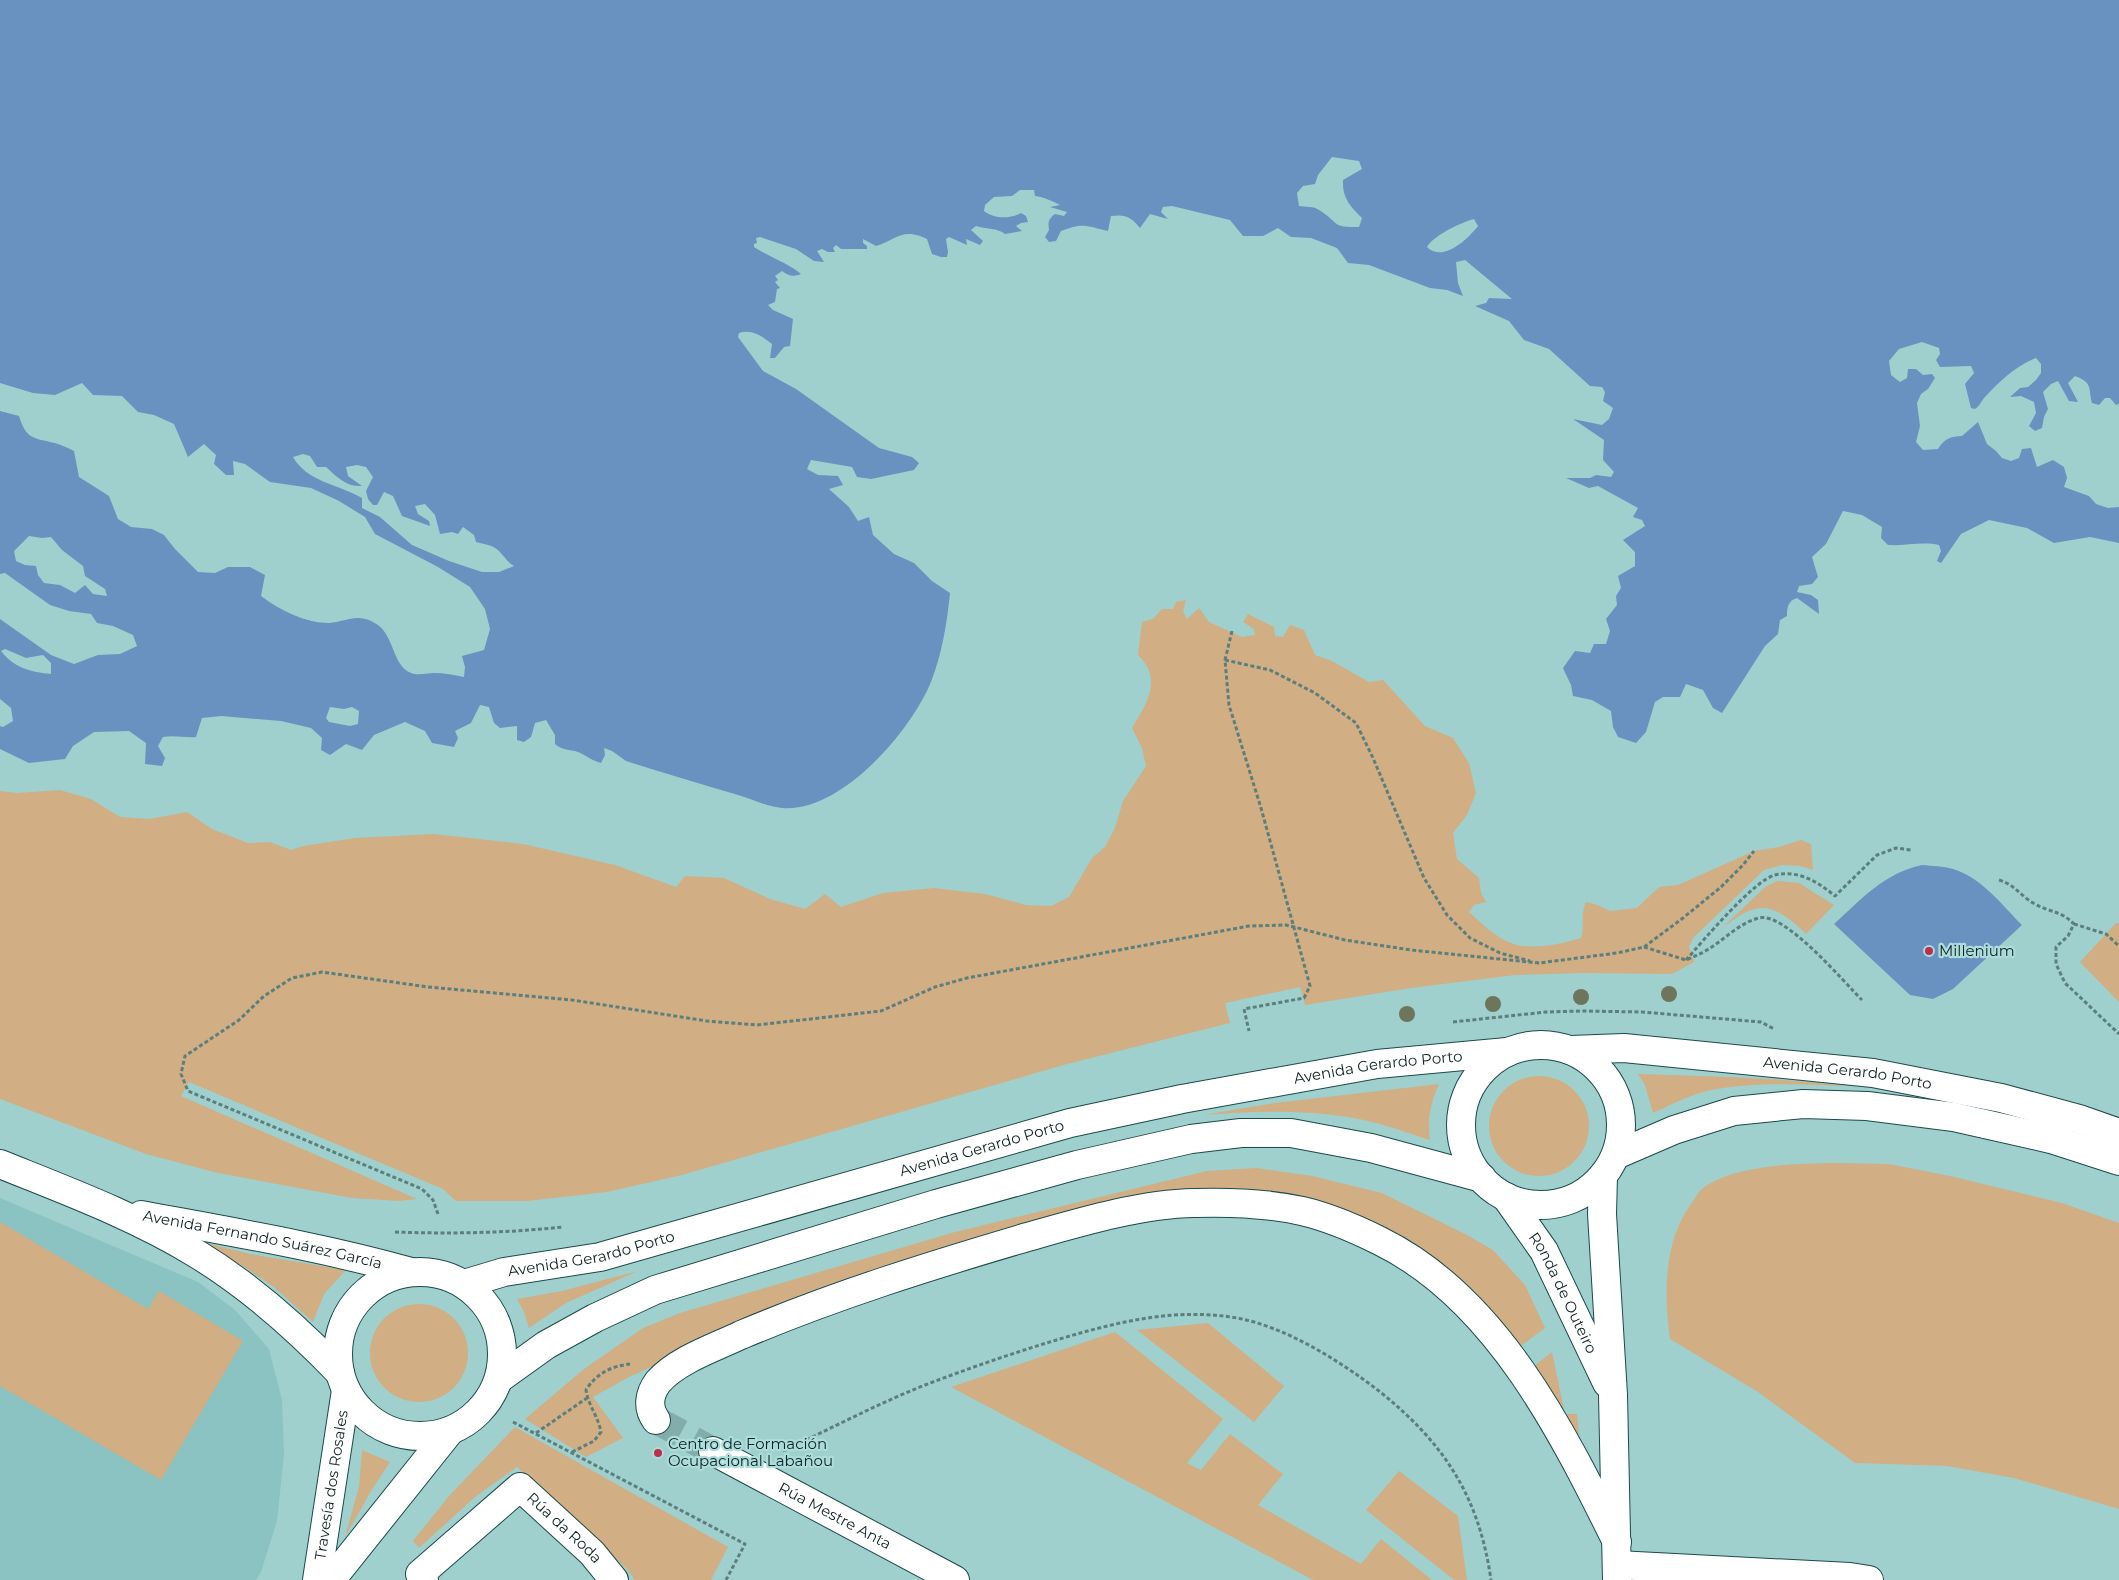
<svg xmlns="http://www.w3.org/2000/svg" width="2119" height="1580" font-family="Montserrat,sans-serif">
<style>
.built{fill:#8ac3c1}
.green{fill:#d1ae83}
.water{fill:#6a92c0;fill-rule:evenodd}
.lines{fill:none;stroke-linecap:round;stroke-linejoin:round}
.street-tunnel{stroke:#82adab;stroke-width:28;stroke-dasharray:28 14;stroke-linecap:butt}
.street-casing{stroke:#1b4a49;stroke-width:30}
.secondary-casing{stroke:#1b4a49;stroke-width:30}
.path{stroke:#5c7f7d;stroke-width:3;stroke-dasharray:4 2.5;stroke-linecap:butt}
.street{stroke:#fff;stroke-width:28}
.secondary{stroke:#fff;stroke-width:28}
.tree{fill:#6d755d}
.poi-dot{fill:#bd2d4f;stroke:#acdddb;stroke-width:2}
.labels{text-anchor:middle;stroke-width:4.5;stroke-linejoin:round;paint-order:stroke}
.poi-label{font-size:15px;fill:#0f2221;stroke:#acdddb;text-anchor:start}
.street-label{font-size:15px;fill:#0f2221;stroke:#acdddb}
</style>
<rect width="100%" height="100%" fill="#9fd0ce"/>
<path class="built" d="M 0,1198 L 198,1282 L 235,1310 L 269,1349 L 282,1400 L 284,1454 L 277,1521 L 261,1572 L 256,1580 L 0,1580 Z"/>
<g class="green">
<path d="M 1186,600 L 1183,611 L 1187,619 L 1199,608 L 1209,622 L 1242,637 L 1255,635 L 1254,629 L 1243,622 L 1248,614 L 1274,627 L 1275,636 L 1283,637 L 1290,625 L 1304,630 L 1315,655 L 1332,661 L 1369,682 L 1383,680 L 1425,726 L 1453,738 L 1469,763 L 1476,793 L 1467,815 L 1453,833 L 1457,859 L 1479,878 L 1481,893 L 1486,902 L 1474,905 L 1469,912 C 1482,924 1497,939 1514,944 C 1533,950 1563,944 1581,938 C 1585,923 1580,917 1586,902 L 1598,905 L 1610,911 L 1637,908 L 1659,887 L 1678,885 L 1754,851 L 1779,847 L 1801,840 L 1811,844 L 1813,870 L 1800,866 L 1782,865 L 1764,870 L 1693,938 L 1689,947 L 1694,962 L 1672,974 L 1585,973 L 1515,975 L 1411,988 L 1305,1005 L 1300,987 L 1225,1003 L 1230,1023 L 1067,1064 L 682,1175 L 607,1192 L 527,1201 L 456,1201 L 443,1189 L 189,1082 L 181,1096 L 417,1199 L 399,1201 L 352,1198 L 218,1173 L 146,1154 L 0,1099 L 0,791 L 17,793 L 60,790 L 91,799 L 120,817 L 149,819 L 187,812 L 212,829 L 248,843 L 270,842 L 291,850 L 303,846 L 355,838 L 434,834 L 523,844 L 615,865 L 676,887 L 685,876 L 724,878 L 770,899 L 805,909 L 825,894 L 841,907 L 883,893 L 934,888 L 985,894 L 1026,905 L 1051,906 L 1069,897 L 1092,858 L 1105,847 L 1115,828 L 1123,801 L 1146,766 L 1142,748 L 1132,728 C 1147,703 1163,679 1138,655 L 1142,622 L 1153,619 L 1162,609 L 1173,609 L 1176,602 Z"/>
<path d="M 1777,881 L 1799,883 L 1834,905 L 1806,934 C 1771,900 1756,900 1719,931 L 1765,887 Z"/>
<path d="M 2116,923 L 2119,923 L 2119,1002 L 2080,962 Z"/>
<path d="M 1638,1074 C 1709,1076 1779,1078 1850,1086 C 1803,1085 1753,1081 1707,1091 C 1688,1096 1670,1105 1653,1113 L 1645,1085 Z"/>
<circle cx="1539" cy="1126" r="50"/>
<path d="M 1439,1084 C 1430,1105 1427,1118 1430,1140 C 1408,1133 1386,1125 1364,1120 C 1310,1109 1257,1111 1203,1115 L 1275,1103 Z"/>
<path d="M 1842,1163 L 1889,1164 L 1950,1176 L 2062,1203 L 2119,1223 L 2119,1509 L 2014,1478 L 1947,1466 L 1855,1463 L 1758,1392 L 1670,1339 C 1664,1292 1663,1241 1693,1201 C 1696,1197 1698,1192 1702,1189 C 1732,1164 1804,1163 1842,1163 Z"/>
<path d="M 1256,1168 L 1312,1176 L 1382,1193 L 1465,1234 L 1493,1250 L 1525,1285 L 1545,1328 L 1515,1350 L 1463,1280 L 1414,1247 L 1197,1192 L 694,1347 L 629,1377 L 593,1397 L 623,1438 L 586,1457 L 525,1419 L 584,1369 L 643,1328 L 680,1313 L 955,1232 L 1207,1171 Z"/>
<path d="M 0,1222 L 148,1309 L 159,1291 L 243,1341 L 161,1480 L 0,1386 Z"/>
<path d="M 185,1238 L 250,1254 L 346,1270 L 324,1294 L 313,1322 L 275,1288 L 240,1264 Z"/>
<path d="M 638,1271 L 566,1303 L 529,1328 L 524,1312 L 517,1299 L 562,1291 Z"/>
<circle cx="419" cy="1353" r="49"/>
<path d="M 1208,1323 L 1284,1386 L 1254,1422 L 1137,1330 Z"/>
<path d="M 1115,1332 L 1223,1419 L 1187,1463 L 1201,1470 L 1230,1434 L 1283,1474 L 1258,1505 L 1361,1564 L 1381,1539 L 1432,1580 L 1313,1580 L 951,1387 Z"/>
<path d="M 1552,1352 L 1565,1414 L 1577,1414 L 1581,1458 L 1529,1370 Z"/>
<path d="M 515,1427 L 728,1547 L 711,1580 L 635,1580 L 627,1569 L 517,1467 L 475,1497 L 419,1548 L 413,1541 L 449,1496 Z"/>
<path d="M 362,1450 L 390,1462 L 371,1491 L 345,1537 L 359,1487 Z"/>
<path d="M 1399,1471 L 1458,1516 L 1467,1580 L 1454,1580 L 1366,1510 Z"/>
</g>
<g class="water">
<path d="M 0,0 L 2119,0 L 2119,404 L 2116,405 L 2110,398 L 2105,398 L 2099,405 L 2092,403 C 2088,387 2093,383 2075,376 L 2068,383 L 2078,402 L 2069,401 L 2058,381 L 2051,384 L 2043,392 L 2048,409 L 2044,417 L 2042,428 L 2035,431 L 2029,426 L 2036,413 L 2034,402 L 2021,396 L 2010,397 L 2020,388 L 2028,387 L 2036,380 L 2041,373 L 2041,364 L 2036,358 C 2016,366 2000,381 1985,397 C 1981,401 1980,406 1975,409 L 1971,408 L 1965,384 L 1974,373 L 1971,366 L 1940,367 L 1936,360 L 1940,354 L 1939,348 L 1922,342 L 1899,349 L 1889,361 L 1891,375 L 1900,382 L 1907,378 L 1908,369 L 1916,369 L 1923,375 L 1932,374 L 1935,378 L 1928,389 L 1921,394 L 1917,403 L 1920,426 L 1916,442 L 1923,450 L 1938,449 C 1944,439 1951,436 1962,436 L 1978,422 L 1987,444 L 1996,451 L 2002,458 L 2011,461 L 2019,458 L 2022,449 L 2031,448 L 2037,467 L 2053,460 L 2064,467 L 2067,478 L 2064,487 L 2089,496 L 2096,504 L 2108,508 L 2119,507 L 2119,543 L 2090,537 L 2054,543 L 2027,528 L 1989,520 L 1961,534 L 1941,563 L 1937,561 L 1941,551 L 1939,545 C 1923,541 1905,546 1888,545 L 1881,538 L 1882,527 L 1862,515 L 1843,511 L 1826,544 L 1812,557 L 1818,577 L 1812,584 L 1799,586 L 1797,592 L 1811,595 L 1818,600 L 1819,614 L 1797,598 C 1788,601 1787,607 1787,616 L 1780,620 L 1778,634 L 1765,646 L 1722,713 L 1713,708 L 1703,690 L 1686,684 L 1680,697 L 1663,697 L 1655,702 L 1646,732 L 1636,743 L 1618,737 L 1613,727 L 1611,711 L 1592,700 L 1573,696 L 1571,685 L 1563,668 L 1575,651 L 1590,653 L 1594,644 L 1606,644 L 1610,631 L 1606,619 L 1617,605 L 1616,596 L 1621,588 L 1618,576 L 1635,566 L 1635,552 L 1623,540 L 1645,526 L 1642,520 L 1633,517 L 1638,508 L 1598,486 L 1589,488 L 1566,478 L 1590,478 L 1596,475 L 1611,477 L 1614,472 L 1603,460 L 1604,440 L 1573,419 L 1602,425 L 1609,419 L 1613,408 L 1603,401 L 1605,392 L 1602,387 L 1590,386 L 1549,349 L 1524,340 L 1509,321 L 1475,306 L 1486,303 L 1489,298 L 1512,299 L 1465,260 L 1456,262 L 1458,283 L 1463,296 L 1447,290 L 1430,288 L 1369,265 L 1348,263 L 1337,248 L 1311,238 L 1291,237 L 1278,228 L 1263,236 L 1243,236 L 1230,220 L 1172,206 L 1163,207 L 1161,212 L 1168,219 L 1150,214 L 1140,228 C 1131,217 1126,214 1111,216 L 1108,231 C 1087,226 1083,222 1061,231 L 1056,241 L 1049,242 L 1045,237 L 1049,230 C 1048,223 1048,219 1055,214 L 1064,216 L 1067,212 L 1050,207 L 1060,205 C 1052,201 1044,197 1035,196 L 1034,190 L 1020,190 L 1012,196 L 994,197 L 985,205 L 984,211 C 994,219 1010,219 1021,213 L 1026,216 L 1028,222 L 1021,223 L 1016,226 L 1022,231 L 1005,234 C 998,228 985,229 976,226 L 971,230 L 983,241 L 980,245 L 966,239 L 967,245 L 949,237 L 946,239 L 948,252 L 947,257 L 941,257 L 932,254 L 927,239 C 903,227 897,239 876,246 L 863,239 L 863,243 L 867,246 L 867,249 L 841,249 L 836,245 L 833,248 L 835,252 L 828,252 L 822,249 L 817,251 L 824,262 L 814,261 L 796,249 L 760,237 L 756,238 L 757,243 L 754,244 L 754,247 C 769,257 788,263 801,274 C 794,277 788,276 782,271 L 775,276 L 778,280 L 775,282 L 780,288 L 777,289 L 775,302 L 768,305 L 773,310 L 793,319 L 790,346 L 784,347 L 775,358 L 770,358 L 772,344 C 762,336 752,329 739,333 L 738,337 L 763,371 L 796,389 L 879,448 L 912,457 L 919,463 L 914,470 L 871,479 L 857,477 L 852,467 L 811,460 L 807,469 L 818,475 L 838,476 L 843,485 L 829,489 L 849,507 L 858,521 L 869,517 L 873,535 L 894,554 L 914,563 L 932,581 L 950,593 C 947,623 942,654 931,682 C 911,731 841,813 782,808 C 768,807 752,799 738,795 C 701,784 663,773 626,761 L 612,751 L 604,748 L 605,755 L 601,763 C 592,761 586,755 578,752 C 569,749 563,751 555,744 L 555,735 L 546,720 L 535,723 L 531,737 L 524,742 L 517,740 L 517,726 L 500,728 L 494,723 L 489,707 L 480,705 L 471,723 L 455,731 L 458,738 L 454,747 L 432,743 L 425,731 L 405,722 L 374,735 L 362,750 L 346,744 L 330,755 L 321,750 L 322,738 L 311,728 L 281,721 L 221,716 L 202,718 L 196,737 C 185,738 174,735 163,737 L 158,746 L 165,758 L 162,766 L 145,764 L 146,743 L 129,731 L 94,732 L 73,746 L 65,759 L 29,763 L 0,749 L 0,726 L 3,727 L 13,721 L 11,708 L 0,699 L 0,619 L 51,655 L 74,664 L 98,655 L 120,654 L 137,646 L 133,635 L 113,626 L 97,623 L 91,614 L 69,611 L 50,605 L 5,573 L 0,574 L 0,411 L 19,416 C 26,439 33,438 55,443 C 62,445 68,448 74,451 L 79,477 L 109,496 L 118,519 L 131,527 L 152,529 L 164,535 L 175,549 L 198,572 L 215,573 L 228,567 L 250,567 L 265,575 L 261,596 C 280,610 305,623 329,623 C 345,622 356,613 373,622 C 395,632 391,665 411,673 C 419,676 426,673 434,673 C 444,673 454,675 464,677 L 465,667 L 462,656 L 484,650 L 490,629 L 485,609 L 470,587 L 438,567 L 375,534 L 365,517 L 339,501 L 311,488 L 270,482 L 245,464 L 233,461 L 234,475 L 226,475 L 214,464 L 216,455 L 204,444 L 188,457 L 174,424 L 154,415 L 138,412 L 122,396 L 93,395 L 82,383 L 55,395 L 33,393 L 0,383 ZM 1332,157 L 1359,161 L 1362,169 L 1343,180 C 1342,198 1350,206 1362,218 L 1359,227 C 1331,228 1339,222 1319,210 C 1314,206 1305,207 1299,206 L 1297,193 L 1303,186 L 1315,184 L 1318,175 ZM 1474,219 L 1478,226 C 1468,239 1443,263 1427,247 C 1434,235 1460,223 1474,219 ZM 303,454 L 310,456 L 317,467 L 326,467 C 337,477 346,487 362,486 L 348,476 L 346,467 L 357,465 L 366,467 L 373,477 L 366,491 L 368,499 L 373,505 L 377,505 L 384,492 L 393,496 L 402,516 L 430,526 L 429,521 L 418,514 L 415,506 L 425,504 L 435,515 L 440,534 L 452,532 L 458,534 L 463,527 L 474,535 L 476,542 C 484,544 493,545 499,551 C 505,557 507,562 514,566 L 499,572 L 482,572 L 449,561 L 412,545 L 380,517 L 362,508 L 362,498 C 338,484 307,482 293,457 ZM 29,536 L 42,538 L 51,537 L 62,550 L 83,566 L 85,576 L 105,589 L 107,596 L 93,594 L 85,585 L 75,593 L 60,585 L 44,583 L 38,575 L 36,566 L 25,565 L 16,561 L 14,551 ZM 5,649 L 26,658 L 43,655 L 51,663 L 51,674 C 31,672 14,668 1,651 ZM 330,707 L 344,709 L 352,707 L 359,711 L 358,724 L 350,726 L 329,722 L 326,718 Z"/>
<path d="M 1922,865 C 1932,866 1943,866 1953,869 C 1981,877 2002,905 2022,925 L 1953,989 L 1933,999 L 1910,995 L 1834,924 C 1863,898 1883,874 1922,865 Z"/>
</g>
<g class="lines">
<path class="street-tunnel" d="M 656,1420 L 713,1451"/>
<g class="street-casing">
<g id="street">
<path d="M 0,1164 C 67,1191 135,1216 197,1254 C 251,1287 296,1327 340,1373"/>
<path id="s1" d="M 141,1215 C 232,1232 322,1247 411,1272"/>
<circle cx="420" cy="1354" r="82"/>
<path id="s2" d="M 464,1284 L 504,1272 L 600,1257 L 1070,1123 L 1182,1099 L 1377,1064 L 1507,1052"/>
<path d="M 500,1378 L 546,1345 L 595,1318 L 655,1290 L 936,1204 L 1077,1165 L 1191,1139 L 1241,1133 L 1291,1133 L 1371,1148 L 1482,1178"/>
<path d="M 656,1420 C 647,1408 649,1394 658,1382 C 677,1360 716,1347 741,1335 C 833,1296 929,1266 1024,1238 C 1077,1223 1139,1204 1194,1203 C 1227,1202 1270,1204 1302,1211 C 1328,1217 1356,1229 1380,1241 C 1496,1298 1562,1431 1617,1542"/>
<path id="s3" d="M 713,1451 L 955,1580"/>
<path d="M 1617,1565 L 1850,1577 L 1869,1580"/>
<path id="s4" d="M 317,1580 L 346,1390"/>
<path d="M 331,1580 L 450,1431"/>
<path id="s5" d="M 424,1580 L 420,1574 L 520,1487 L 592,1553 L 614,1580"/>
</g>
</g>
<g class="secondary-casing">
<g id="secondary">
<circle cx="1541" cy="1125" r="80"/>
<path id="s6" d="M 1570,1050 L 1624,1048 L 1873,1073 L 2001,1098 L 2079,1119 L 2119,1133"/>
<path d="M 1616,1155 L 1674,1130 L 1734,1111 L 1803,1104 L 1867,1106 L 1954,1117 L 2051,1139 L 2119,1161"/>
<path d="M 1603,1176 L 1602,1214 L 1613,1395 L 1617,1580"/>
<path id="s7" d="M 1506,1197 L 1544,1251 L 1607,1383"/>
</g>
</g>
<g class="path">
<path d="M 1232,631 L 1225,660 L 1229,705 L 1261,808 L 1310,986 L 1304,998 L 1244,1009 L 1249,1031"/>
<path d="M 1225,660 L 1270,670 L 1315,693 L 1356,723 L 1373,758 L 1424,878 L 1447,915 L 1470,938 L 1500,953 L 1530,961"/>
<path d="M 1999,880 C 2016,885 2020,896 2035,904 C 2051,913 2060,910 2074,924 L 2068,936 L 2056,947 L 2056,964 L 2065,983 L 2119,1034"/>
<path d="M 2074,924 L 2106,934 L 2119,946"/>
<path d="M 1644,947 L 1686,960 C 1693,957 1700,954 1707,950 C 1724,940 1739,923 1759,918 C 1784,911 1844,982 1862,1000"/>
<path d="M 1686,960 C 1702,942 1754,880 1775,875 C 1798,870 1817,881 1835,896 L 1877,855 L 1896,848 L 1911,850"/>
<path d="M 1453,1022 L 1546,1012 L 1582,1011 L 1642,1012 L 1761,1022 L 1774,1029"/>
<path d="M 438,1214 L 433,1200 L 422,1189 L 188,1091 L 181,1074 L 185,1056 L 239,1020 L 264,996 L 292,978 L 322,972 L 428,987 L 572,1000 L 707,1021 L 757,1025 L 881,1011 L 935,987 L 967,978 L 1249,926 L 1286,925 L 1345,940 L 1411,950 L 1539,963 L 1617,953 L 1644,947 L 1683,918 L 1721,887 L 1743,865 L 1754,851"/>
<path d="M 395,1232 C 451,1234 507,1233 563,1227"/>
<path d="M 513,1422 L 745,1544 L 726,1580"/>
<path d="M 536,1433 L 587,1398"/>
<path d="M 783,1451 C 830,1429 877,1404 925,1385 C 967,1369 1010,1354 1053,1341 C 1113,1323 1173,1307 1237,1318 C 1286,1327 1340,1361 1379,1391 C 1444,1443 1479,1496 1491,1580"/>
<path d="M 572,1452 L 594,1441 L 601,1432 C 598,1416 588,1405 586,1390 C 596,1374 611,1366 630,1364"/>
</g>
<use href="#street" class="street"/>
<use href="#secondary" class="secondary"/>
</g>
<g class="tree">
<circle cx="1669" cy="994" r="8"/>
<circle cx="1581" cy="997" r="8"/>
<circle cx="1493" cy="1004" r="8"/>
<circle cx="1407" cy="1014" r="8"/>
</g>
<g class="poi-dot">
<circle cx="1929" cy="951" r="5"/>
<circle cx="658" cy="1453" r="5"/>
</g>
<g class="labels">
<g class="poi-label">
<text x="1939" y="956">Millenium</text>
<text x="668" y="1449">Centro de Formación<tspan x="668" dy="17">Ocupacional Labañou</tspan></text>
</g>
<g class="street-label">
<text dy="5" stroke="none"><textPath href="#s2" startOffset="941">Avenida Gerardo Porto</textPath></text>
<text dy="5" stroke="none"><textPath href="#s6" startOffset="279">Avenida Gerardo Porto</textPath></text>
<text dy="5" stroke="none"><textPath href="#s2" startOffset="536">Avenida Gerardo Porto</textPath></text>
<text dy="5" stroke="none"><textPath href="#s1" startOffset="124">Avenida Fernando Suárez García</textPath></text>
<text dy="5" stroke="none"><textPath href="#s2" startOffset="131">Avenida Gerardo Porto</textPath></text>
<text dy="5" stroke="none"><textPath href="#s7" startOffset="112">Ronda de Outeiro</textPath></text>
<text dy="5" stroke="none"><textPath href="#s4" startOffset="96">Travesía dos Rosales</textPath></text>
<text dy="5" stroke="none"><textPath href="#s3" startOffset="138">Rúa Mestre Anta</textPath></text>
<text dy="5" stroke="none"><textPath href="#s5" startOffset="200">Rúa da Roda</textPath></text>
</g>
</g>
</svg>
